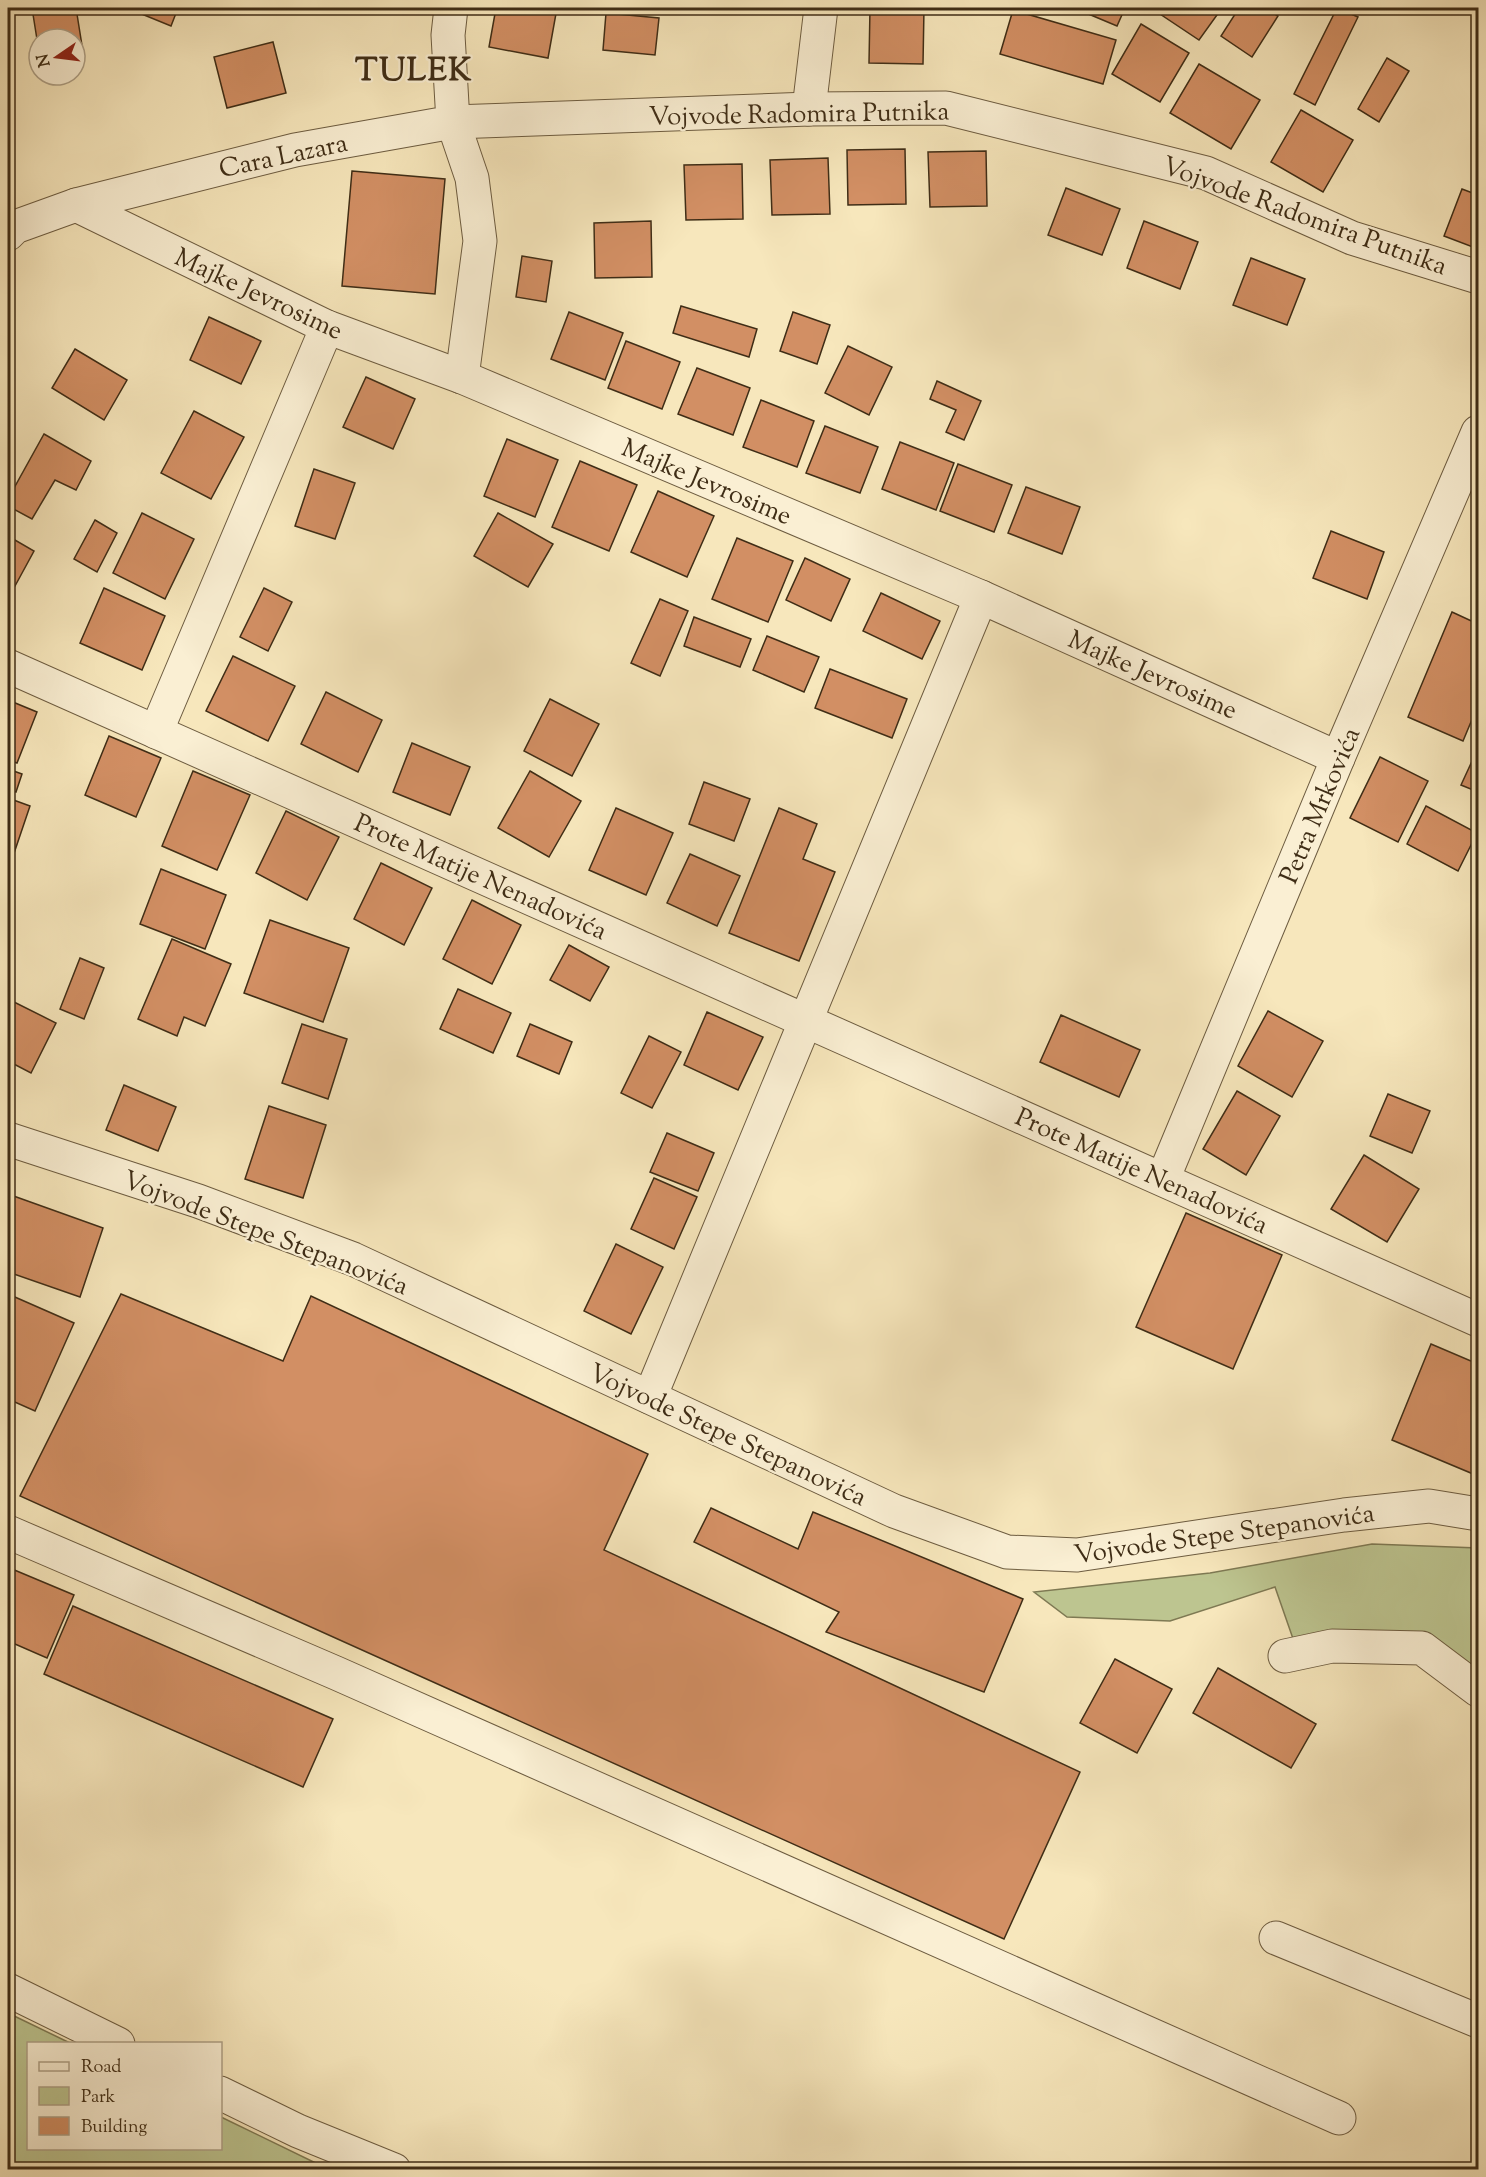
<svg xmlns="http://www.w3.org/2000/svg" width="1486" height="2177" font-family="'Sorts Mill Goudy',serif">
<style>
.green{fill:#bdc590;stroke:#7e7953;stroke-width:1.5}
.building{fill:#d28f64;stroke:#3f2d16;stroke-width:1.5}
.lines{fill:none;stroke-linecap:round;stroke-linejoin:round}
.minor-casing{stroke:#6d5c40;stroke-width:35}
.minor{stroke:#faefd3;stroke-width:33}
.labels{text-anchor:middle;stroke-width:4.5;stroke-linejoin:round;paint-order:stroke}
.street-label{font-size:26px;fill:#3f2d16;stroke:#faefd3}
.district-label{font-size:32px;font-weight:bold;letter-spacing:1.5px;fill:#3f2d16;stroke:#faefd3}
</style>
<rect width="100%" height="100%" fill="#f7e7bc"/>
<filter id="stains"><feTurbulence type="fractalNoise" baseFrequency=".00333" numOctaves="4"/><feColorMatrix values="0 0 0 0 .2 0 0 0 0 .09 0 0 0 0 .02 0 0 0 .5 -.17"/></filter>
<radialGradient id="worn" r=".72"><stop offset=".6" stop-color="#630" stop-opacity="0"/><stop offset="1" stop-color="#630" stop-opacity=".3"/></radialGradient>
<g class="green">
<path d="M 1372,1544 L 1478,1548 L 1478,1690 L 1422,1648 L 1298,1653 L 1275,1587 L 1170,1621 L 1067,1617 L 1034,1592 L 1210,1573 Z"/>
<path d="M 8,2013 L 70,2043 L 28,2044 L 28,2148 L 220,2148 L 221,2117 L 328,2169 L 8,2169 Z"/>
</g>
<g class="building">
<path d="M 32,8 L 76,8 L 84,58 L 75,60 L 75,39 L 39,39 L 39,52 Z"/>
<path d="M 127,8 L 178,8 L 171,26 Z"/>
<path d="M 496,8 L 557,8 L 548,58 L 489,47 Z"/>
<path d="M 870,8 L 924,8 L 923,64 L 869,63 Z"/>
<path d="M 1080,8 L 1125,8 L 1117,26 L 1079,10 Z"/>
<path d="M 1151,8 L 1222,8 L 1199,40 Z"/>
<path d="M 1239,8 L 1264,8 L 1278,16 L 1252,57 L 1221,36 Z"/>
<path d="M 1337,8 L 1358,17 L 1315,105 L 1294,94 Z"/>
<path d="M 1013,10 L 1116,40 L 1103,84 L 1000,54 Z"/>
<path d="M 606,13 L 659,18 L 655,55 L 603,50 Z"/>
<path d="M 1141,24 L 1189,53 L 1160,102 L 1112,74 Z"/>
<path d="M 273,42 L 286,93 L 227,108 L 214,57 Z"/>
<path d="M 1387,58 L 1409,71 L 1379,122 L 1358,109 Z"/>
<path d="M 1199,64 L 1260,100 L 1231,149 L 1170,113 Z"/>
<path d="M 1301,110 L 1353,140 L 1323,192 L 1271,162 Z"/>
<path d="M 905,149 L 906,204 L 848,205 L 847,150 Z"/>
<path d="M 986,151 L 987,206 L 930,207 L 928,152 Z"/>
<path d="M 828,158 L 830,214 L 772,215 L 770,160 Z"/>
<path d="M 742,164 L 743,219 L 686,220 L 684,165 Z"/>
<path d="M 352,171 L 445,179 L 435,294 L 342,286 Z"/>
<path d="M 1066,188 L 1120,209 L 1102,255 L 1048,235 Z"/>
<path d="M 1462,189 L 1478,195 L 1478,249 L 1444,236 Z"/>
<path d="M 651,221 L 652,277 L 595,278 L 594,223 Z"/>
<path d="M 1144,221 L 1198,242 L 1180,289 L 1127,268 Z"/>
<path d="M 522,256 L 552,261 L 546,302 L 516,297 Z"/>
<path d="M 1251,258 L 1305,279 L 1287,325 L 1233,305 Z"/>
<path d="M 681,306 L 757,329 L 749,357 L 673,333 Z"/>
<path d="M 569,312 L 623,333 L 605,380 L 551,359 Z"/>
<path d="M 793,312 L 830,325 L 817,364 L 780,351 Z"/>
<path d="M 209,317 L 261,341 L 241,384 L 190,360 Z"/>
<path d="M 626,341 L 680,362 L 662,409 L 608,388 Z"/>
<path d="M 848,346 L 892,367 L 869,415 L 825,393 Z"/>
<path d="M 75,349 L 127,380 L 104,420 L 52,388 Z"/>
<path d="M 697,368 L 750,388 L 733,435 L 678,414 Z"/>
<path d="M 366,377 L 415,399 L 393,449 L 343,427 Z"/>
<path d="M 937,381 L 981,401 L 964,440 L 946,432 L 956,410 L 930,399 Z"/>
<path d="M 761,400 L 814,421 L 797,467 L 743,447 Z"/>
<path d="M 194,411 L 244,437 L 211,499 L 161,473 Z"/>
<path d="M 825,426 L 878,447 L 860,493 L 806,473 Z"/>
<path d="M 44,434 L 91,461 L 76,490 L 55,480 L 32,519 L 8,506 L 8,499 Z"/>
<path d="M 507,439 L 558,460 L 535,517 L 484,496 Z"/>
<path d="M 900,442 L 954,463 L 936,510 L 882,489 Z"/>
<path d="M 580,461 L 637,485 L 609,551 L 552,527 Z"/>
<path d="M 958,464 L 1012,485 L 994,532 L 940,511 Z"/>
<path d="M 314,469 L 355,483 L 335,539 L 295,526 Z"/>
<path d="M 1026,487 L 1080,507 L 1062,554 L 1008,533 Z"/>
<path d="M 658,491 L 714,516 L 687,577 L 631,552 Z"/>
<path d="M 142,513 L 194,539 L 165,599 L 113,573 Z"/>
<path d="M 498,513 L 553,544 L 528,587 L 474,556 Z"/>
<path d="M 95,520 L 117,533 L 97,572 L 74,559 Z"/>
<path d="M 1331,531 L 1384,552 L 1367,599 L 1313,578 Z"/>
<path d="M 8,536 L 34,551 L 15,586 L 8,581 Z"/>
<path d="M 737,538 L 793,561 L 768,622 L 712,599 Z"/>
<path d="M 805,558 L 850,579 L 831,621 L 786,600 Z"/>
<path d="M 104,588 L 165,616 L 142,670 L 80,643 Z"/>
<path d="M 264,588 L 292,602 L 268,651 L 240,637 Z"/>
<path d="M 881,593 L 940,621 L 922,659 L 863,631 Z"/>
<path d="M 660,599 L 688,611 L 660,676 L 631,663 Z"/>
<path d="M 1452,612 L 1478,624 L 1478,705 L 1463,741 L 1408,717 Z"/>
<path d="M 694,617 L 751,639 L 740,667 L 684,646 Z"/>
<path d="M 767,636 L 819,657 L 804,692 L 753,670 Z"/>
<path d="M 233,656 L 295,686 L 268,741 L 206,711 Z"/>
<path d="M 830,669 L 907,699 L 892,738 L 815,708 Z"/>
<path d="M 326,692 L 382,720 L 358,772 L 301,744 Z"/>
<path d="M 550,699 L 599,724 L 572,776 L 524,751 Z"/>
<path d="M 8,700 L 37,712 L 17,763 L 8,760 Z"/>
<path d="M 109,736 L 161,758 L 136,817 L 85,795 Z"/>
<path d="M 412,743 L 470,767 L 450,815 L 393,792 Z"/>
<path d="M 1380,757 L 1428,781 L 1398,842 L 1350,818 Z"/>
<path d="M 1473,759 L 1478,761 L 1478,792 L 1461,785 Z"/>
<path d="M 8,769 L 22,774 L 16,792 L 8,789 Z"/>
<path d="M 193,771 L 250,795 L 217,870 L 162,846 Z"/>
<path d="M 530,771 L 581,801 L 549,857 L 498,828 Z"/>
<path d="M 704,782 L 750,799 L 734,841 L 689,824 Z"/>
<path d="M 8,798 L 30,806 L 9,868 L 8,867 Z"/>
<path d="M 1426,806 L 1477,833 L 1458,871 L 1407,844 Z"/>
<path d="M 616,808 L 673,833 L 646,895 L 589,870 Z"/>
<path d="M 779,808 L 817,824 L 803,859 L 835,872 L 799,961 L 729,933 Z"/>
<path d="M 286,811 L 339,837 L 307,900 L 256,873 Z"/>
<path d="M 690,854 L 740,876 L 717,926 L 667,903 Z"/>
<path d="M 381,863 L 432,888 L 404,945 L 354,919 Z"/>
<path d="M 161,869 L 226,895 L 205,949 L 140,924 Z"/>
<path d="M 472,900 L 521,925 L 492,984 L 443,959 Z"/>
<path d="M 270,920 L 349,948 L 323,1022 L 244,993 Z"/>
<path d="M 172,939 L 231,964 L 205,1026 L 184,1017 L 177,1036 L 138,1019 Z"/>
<path d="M 569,945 L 609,967 L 590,1001 L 550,980 Z"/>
<path d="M 80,958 L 104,968 L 84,1019 L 60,1009 Z"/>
<path d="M 458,989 L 511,1013 L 493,1053 L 440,1029 Z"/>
<path d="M 8,999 L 56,1023 L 31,1073 L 8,1061 Z"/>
<path d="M 1268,1011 L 1323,1041 L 1292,1097 L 1238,1066 Z"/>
<path d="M 707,1012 L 763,1037 L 738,1090 L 684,1065 Z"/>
<path d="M 1061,1015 L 1140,1050 L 1119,1097 L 1040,1062 Z"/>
<path d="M 302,1024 L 347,1039 L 328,1099 L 282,1083 Z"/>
<path d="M 530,1024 L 572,1042 L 559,1074 L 517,1056 Z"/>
<path d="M 649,1036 L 681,1052 L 652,1108 L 621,1093 Z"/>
<path d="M 124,1085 L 176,1107 L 158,1151 L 106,1130 Z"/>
<path d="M 1237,1091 L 1280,1116 L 1246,1175 L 1203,1149 Z"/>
<path d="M 1388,1094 L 1430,1111 L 1412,1153 L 1370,1136 Z"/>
<path d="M 269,1106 L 326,1125 L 303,1198 L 245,1179 Z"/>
<path d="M 667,1133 L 714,1153 L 698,1191 L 650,1172 Z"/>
<path d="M 1364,1155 L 1419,1189 L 1387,1242 L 1331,1209 Z"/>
<path d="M 654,1178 L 697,1197 L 674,1249 L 631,1229 Z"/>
<path d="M 8,1194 L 103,1228 L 80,1297 L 8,1272 Z"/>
<path d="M 1186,1213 L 1282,1255 L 1233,1369 L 1136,1327 Z"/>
<path d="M 616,1244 L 663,1267 L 631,1334 L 584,1311 Z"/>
<path d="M 8,1294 L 74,1323 L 35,1411 L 8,1399 Z"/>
<path d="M 121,1294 L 283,1361 L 311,1296 L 648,1454 L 604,1550 L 1080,1772 L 1004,1939 L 20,1496 Z"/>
<path d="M 1431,1344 L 1478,1364 L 1478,1476 L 1392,1440 Z"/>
<path d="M 711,1508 L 798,1549 L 813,1512 L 1023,1599 L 984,1692 L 826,1632 L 839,1612 L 694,1542 Z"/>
<path d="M 12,1569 L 74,1595 L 47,1658 L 8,1641 L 8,1580 Z"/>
<path d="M 73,1606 L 333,1719 L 303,1787 L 44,1674 Z"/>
<path d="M 1115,1659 L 1172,1689 L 1137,1753 L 1080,1723 Z"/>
<path d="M 1218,1668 L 1316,1724 L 1291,1768 L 1193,1713 Z"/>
</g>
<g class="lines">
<g class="minor-casing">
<g id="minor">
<path d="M 809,109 L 821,8"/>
<path d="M 76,205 L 327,327 L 462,377 L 981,597 L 1338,758"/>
<path d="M 8,234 L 15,227 L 76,205 L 295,150 L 453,122 L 448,35 L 451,8"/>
<path d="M 462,377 L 480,241 L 472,178 L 453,122 L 809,109 L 946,108 L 1206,173 L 1352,238 L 1478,277"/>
<path d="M 8,666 L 1478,1320"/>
<path d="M 156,732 L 327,327"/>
<path d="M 8,1139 L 198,1201 L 353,1259 L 894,1511 L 1007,1552 L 1077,1555 L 1344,1515 L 1429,1506 L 1478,1514"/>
<path d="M 1163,1179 L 1338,758 L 1478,432"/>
<path d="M 650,1397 L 981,597"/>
<path d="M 8,1532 L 336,1673 L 1339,2118"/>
<path d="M 1285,1656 L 1332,1646 L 1422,1648 L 1478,1690"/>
<path d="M 1276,1938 L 1478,2021"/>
<path d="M 8,1990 L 118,2044"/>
<path d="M 220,2093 L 298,2131 L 394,2170"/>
</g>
</g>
<use href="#minor" class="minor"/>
</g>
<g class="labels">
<g class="street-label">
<text transform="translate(799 113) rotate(-1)" y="9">Vojvode Radomira Putnika</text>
<text transform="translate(283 155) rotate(-12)" y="9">Cara Lazara</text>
<text transform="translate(1305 215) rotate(20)" y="9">Vojvode Radomira Putnika</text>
<text transform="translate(259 293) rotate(25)" y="9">Majke Jevrosime</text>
<text transform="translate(707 481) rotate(23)" y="9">Majke Jevrosime</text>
<text transform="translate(1153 674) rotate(24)" y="9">Majke Jevrosime</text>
<text transform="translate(1319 805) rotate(-67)" y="9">Petra Mrkovića</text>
<text transform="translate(481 876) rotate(24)" y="9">Prote Matije Nenadovića</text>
<text transform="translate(1142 1170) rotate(24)" y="9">Prote Matije Nenadovića</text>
<text transform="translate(266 1232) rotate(21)" y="9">Vojvode Stepe Stepanovića</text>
<text transform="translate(728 1434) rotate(25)" y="9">Vojvode Stepe Stepanovića</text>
<text transform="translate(1224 1533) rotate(-8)" y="9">Vojvode Stepe Stepanovića</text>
</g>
<g class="district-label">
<text x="414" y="80">TULEK</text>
</g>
</g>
<rect width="1486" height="2177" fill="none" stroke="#f7e7bc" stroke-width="30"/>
<rect x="9" y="9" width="1468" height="2159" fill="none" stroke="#3f2d16" stroke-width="3"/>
<rect x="15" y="15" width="1456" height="2147" fill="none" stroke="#3f2d16" stroke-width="1.5"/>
<rect x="27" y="2042" width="195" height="108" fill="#faefd3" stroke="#afa187" stroke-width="1.5"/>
<rect x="39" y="2062" width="30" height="9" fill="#faefd3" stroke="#afa187" stroke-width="1.5"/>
<text x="81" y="2072" font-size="18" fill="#3f2d16">Road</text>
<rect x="39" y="2087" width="30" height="18" fill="#bdc590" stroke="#afa187" stroke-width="1.5"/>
<text x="81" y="2102" font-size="18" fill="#3f2d16">Park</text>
<rect x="39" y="2117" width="30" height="18" fill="#d28f64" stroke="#afa187" stroke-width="1.5"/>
<text x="81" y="2132" font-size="18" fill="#3f2d16">Building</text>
<g transform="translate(57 57) rotate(256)"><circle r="28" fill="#faefd3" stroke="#afa187" stroke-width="1.5"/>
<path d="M0-4.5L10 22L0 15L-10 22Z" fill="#8f2418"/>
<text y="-9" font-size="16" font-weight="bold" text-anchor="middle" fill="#3f2d16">N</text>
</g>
<rect width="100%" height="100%" filter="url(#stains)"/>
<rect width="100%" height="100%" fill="url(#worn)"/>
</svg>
